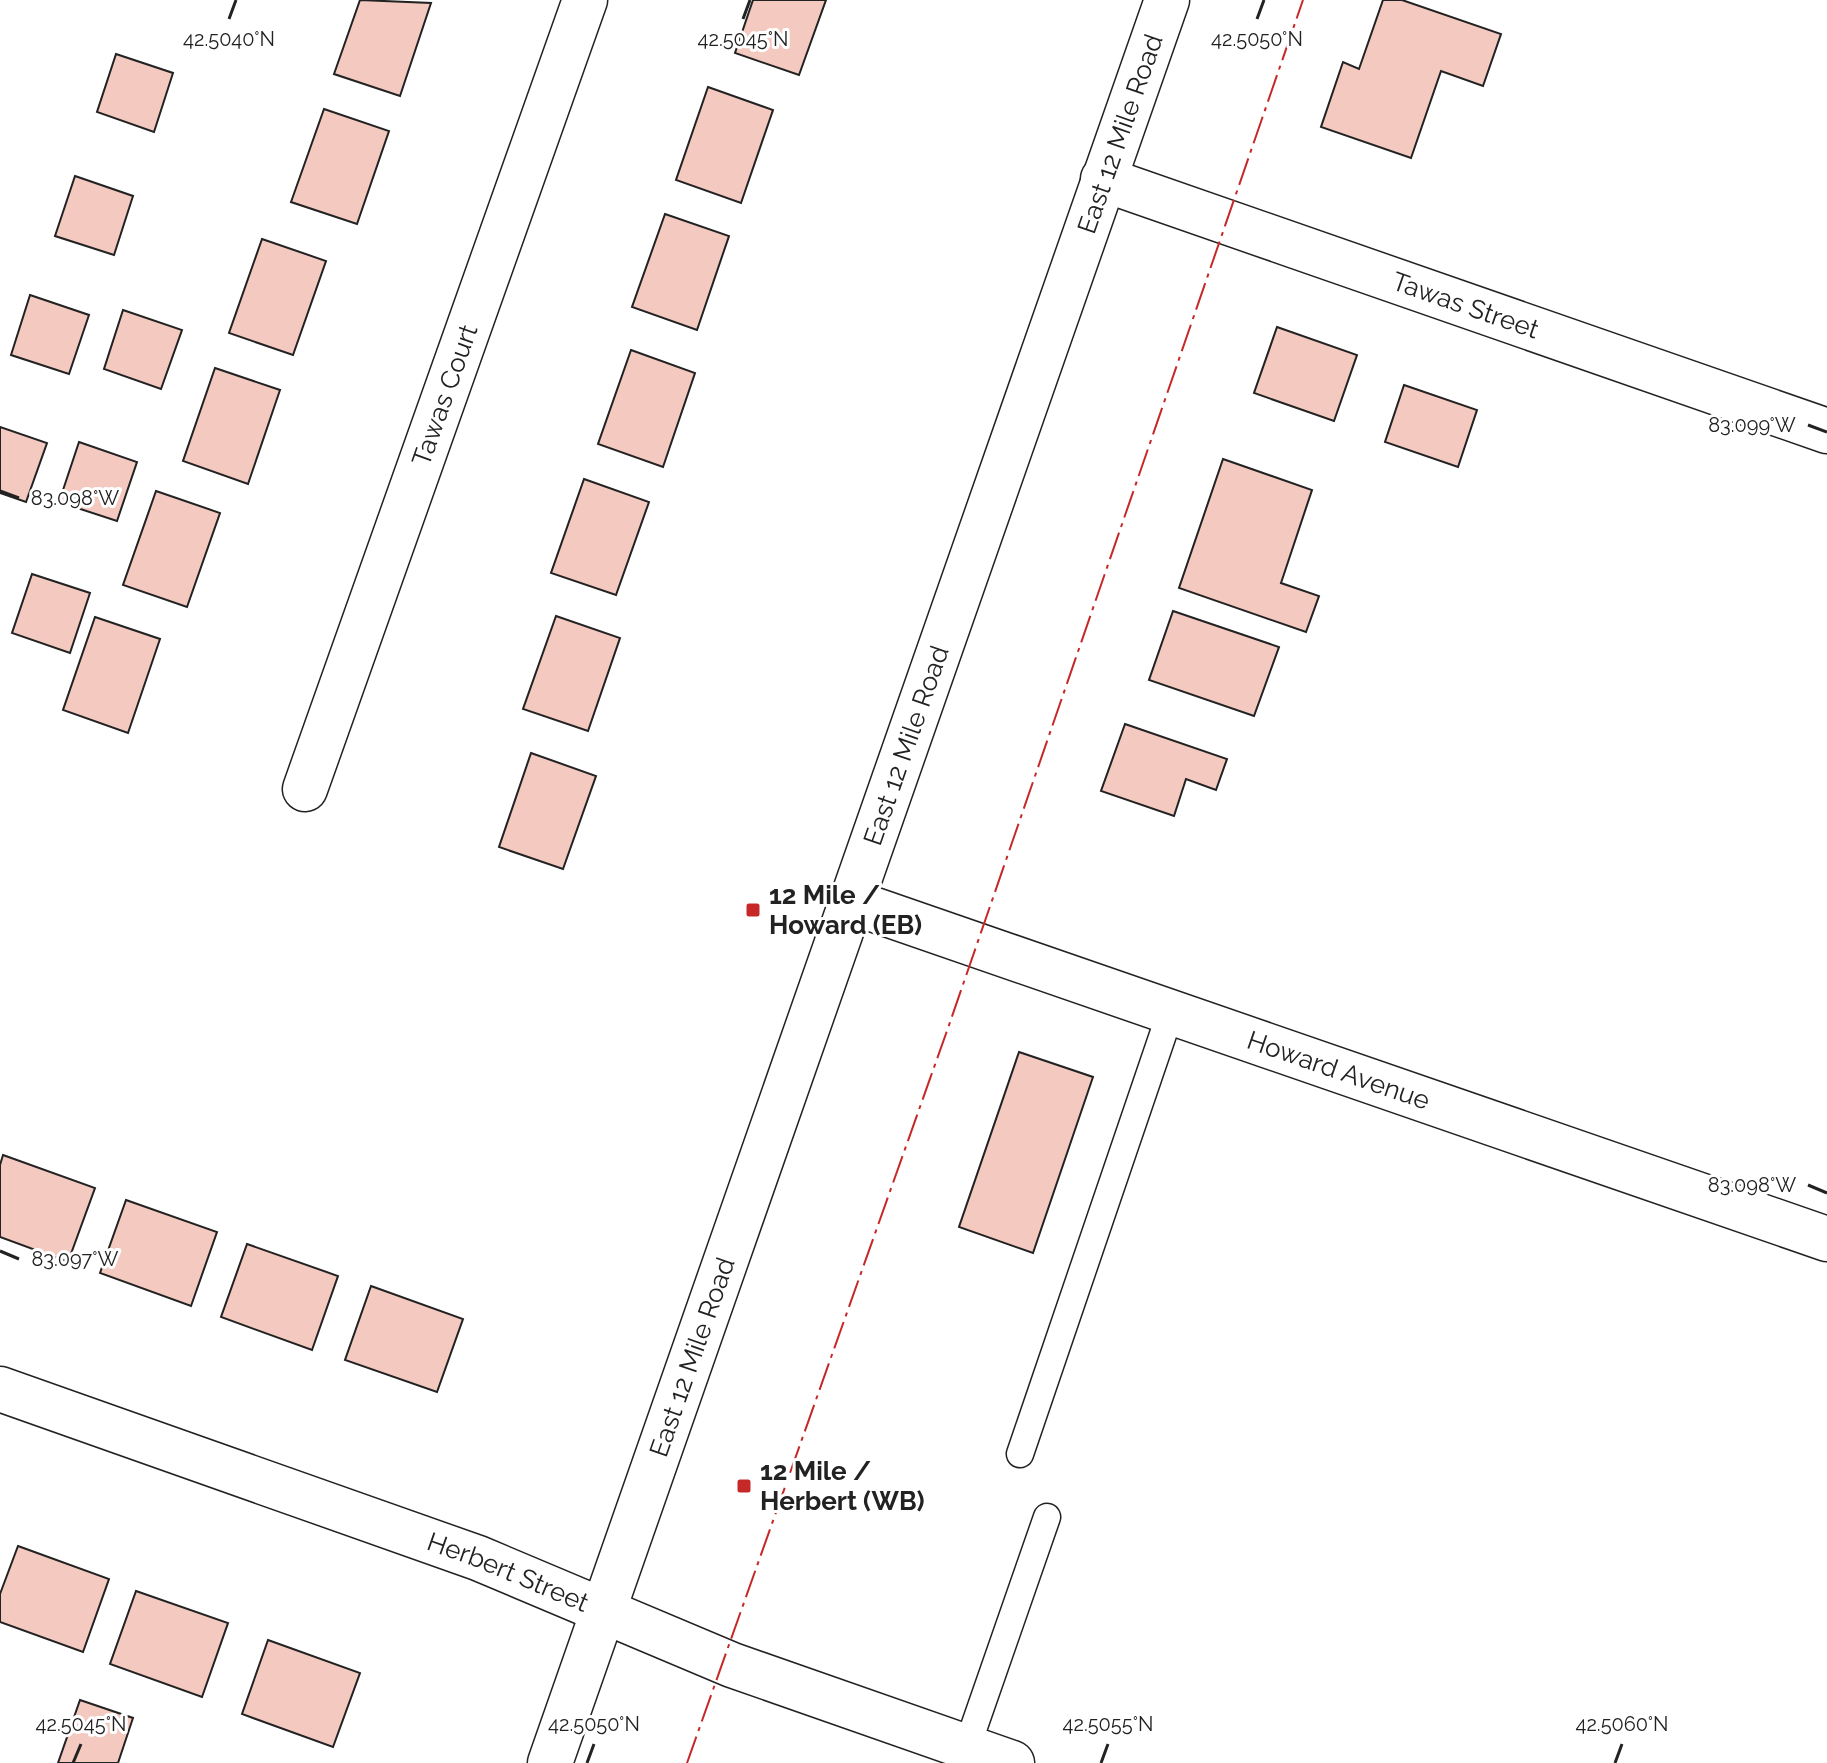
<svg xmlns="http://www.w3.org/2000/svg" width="1827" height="1763" font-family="Raleway,sans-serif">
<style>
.building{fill:#f3c9c0;stroke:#222;stroke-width:2}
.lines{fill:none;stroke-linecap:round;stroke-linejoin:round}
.lane-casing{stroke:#222;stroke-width:29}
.street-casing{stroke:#222;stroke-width:47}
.secondary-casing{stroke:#222;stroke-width:47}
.lane{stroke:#fff;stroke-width:26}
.street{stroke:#fff;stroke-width:44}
.secondary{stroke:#fff;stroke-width:44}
.power{stroke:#c62828;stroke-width:2;stroke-dasharray:28 6 4 6;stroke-linecap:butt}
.ticks{fill:none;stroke:#222;stroke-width:3}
.poi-dot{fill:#c62828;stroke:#fff;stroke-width:3}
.labels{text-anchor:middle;stroke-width:6;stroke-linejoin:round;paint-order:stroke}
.street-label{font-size:26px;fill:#222;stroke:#fff}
.poi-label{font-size:26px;font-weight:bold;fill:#222;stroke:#fff;text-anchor:start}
.ticks-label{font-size:20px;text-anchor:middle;fill:#222;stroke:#fff;stroke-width:6;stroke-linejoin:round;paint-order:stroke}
</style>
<rect width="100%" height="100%" fill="#fff"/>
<g class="building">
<path d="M 360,0 L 431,3 L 400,96 L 334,74 Z"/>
<path d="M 753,0 L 826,0 L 799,75 L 735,53 Z"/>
<path d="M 1383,0 L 1402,0 L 1501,34 L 1483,86 L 1441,71 L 1411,158 L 1321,127 L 1343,62 L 1359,69 Z"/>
<path d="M 116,54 L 173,73 L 154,132 L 97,112 Z"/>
<path d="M 708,87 L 773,110 L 741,203 L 676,180 Z"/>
<path d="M 324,109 L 389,131 L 357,224 L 291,202 Z"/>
<path d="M 75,176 L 133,196 L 114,255 L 55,236 Z"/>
<path d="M 665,214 L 729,236 L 697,330 L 632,307 Z"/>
<path d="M 262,239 L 326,261 L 293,355 L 229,333 Z"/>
<path d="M 30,295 L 89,315 L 69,374 L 11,355 Z"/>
<path d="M 123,310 L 182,330 L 161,389 L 104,369 Z"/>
<path d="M 1277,327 L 1357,355 L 1334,421 L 1254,393 Z"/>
<path d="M 631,350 L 695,373 L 663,467 L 598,444 Z"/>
<path d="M 215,368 L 280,390 L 248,484 L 183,461 Z"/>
<path d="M 1404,385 L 1477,410 L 1458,467 L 1385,442 Z"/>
<path d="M 0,427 L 47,443 L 26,502 L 0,493 Z"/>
<path d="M 79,442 L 137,462 L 117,521 L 59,502 Z"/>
<path d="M 1223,459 L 1312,490 L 1281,583 L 1319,596 L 1306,632 L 1179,588 Z"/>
<path d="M 584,479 L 649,502 L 616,595 L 551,573 Z"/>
<path d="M 156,491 L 220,513 L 187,607 L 123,585 Z"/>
<path d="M 32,574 L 90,593 L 70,653 L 12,633 Z"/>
<path d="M 1173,611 L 1279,647 L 1254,716 L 1149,680 Z"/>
<path d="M 556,616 L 620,638 L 588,731 L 523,709 Z"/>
<path d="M 95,617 L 160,639 L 128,733 L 63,710 Z"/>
<path d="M 1125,724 L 1227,759 L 1216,790 L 1186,779 L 1174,816 L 1101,791 Z"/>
<path d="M 531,753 L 596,776 L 563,869 L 499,847 Z"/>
<path d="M 1019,1052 L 1093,1077 L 1033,1253 L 959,1227 Z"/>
<path d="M 3,1155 L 95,1188 L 68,1262 L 0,1237 L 0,1165 Z"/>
<path d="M 126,1200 L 217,1232 L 191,1306 L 100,1273 Z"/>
<path d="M 247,1244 L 338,1276 L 312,1350 L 221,1317 Z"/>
<path d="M 371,1286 L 463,1319 L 437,1392 L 345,1360 Z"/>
<path d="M 18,1546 L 109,1579 L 83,1652 L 0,1622 L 0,1594 Z"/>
<path d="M 136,1591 L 228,1623 L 202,1697 L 110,1664 Z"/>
<path d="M 268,1640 L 360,1673 L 333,1747 L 242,1714 Z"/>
<path d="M 80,1700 L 133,1718 L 118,1763 L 58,1763 Z"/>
</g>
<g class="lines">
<g class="lane-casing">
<g id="lane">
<path d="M 1020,1454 L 1171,1011"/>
<path d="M 967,1747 L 1047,1517"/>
</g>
</g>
<g class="street-casing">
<g id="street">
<path id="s1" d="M 1103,179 L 1827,431"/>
<path id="s2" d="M 305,789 L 585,0"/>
<path id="s3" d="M 849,901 L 1827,1239"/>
<path id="s4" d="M 0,1389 L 478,1558 L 732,1665 L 1012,1763"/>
</g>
</g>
<g class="secondary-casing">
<g id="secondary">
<path id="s5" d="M 550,1763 L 1167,0"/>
</g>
</g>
<use href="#lane" class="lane"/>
<use href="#street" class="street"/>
<use href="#secondary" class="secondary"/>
<path class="power" d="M 687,1763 L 948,1028 L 1303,0"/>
</g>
<path class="ticks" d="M 229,19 L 236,0M 743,19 L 750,0M 1257,19 L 1264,0M 1808,425 L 1827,432M 0,491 L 19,498M 1808,1185 L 1827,1193M 0,1251 L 19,1259M 73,1763 L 81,1744M 587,1763 L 594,1744M 1101,1763 L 1108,1744M 1615,1763 L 1622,1744"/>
<g class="poi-dot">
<rect x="745" y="902" width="16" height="16" rx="4"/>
<rect x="736" y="1478" width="16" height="16" rx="4"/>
</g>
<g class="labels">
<g class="street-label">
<text dy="9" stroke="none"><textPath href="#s5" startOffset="1726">East 12 Mile Road</textPath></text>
<text dy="9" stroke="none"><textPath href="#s1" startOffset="384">Tawas Street</textPath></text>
<text dy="9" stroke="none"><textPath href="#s2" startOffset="418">Tawas Court</textPath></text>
<text dy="9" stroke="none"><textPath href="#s5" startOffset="1078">East 12 Mile Road</textPath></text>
<text dy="9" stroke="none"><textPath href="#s3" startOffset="518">Howard Avenue</textPath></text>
<text dy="9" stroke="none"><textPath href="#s5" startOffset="430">East 12 Mile Road</textPath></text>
<text dy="9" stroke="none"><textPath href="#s4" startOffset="540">Herbert Street</textPath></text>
</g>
<g class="poi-label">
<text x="769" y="904">12 Mile /<tspan x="769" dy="30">Howard (EB)</tspan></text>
<text x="760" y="1480">12 Mile /<tspan x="760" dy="30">Herbert (WB)</tspan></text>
</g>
</g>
<g class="ticks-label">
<text x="229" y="46">42.5040°N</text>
<text x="743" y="46">42.5045°N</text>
<text x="1257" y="46">42.5050°N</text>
<text x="1752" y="432">83.099°W</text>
<text x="75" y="505">83.098°W</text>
<text x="1752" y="1192">83.098°W</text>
<text x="75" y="1266">83.097°W</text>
<text x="81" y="1731">42.5045°N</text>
<text x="594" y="1731">42.5050°N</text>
<text x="1108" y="1731">42.5055°N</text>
<text x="1622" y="1731">42.5060°N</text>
</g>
</svg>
